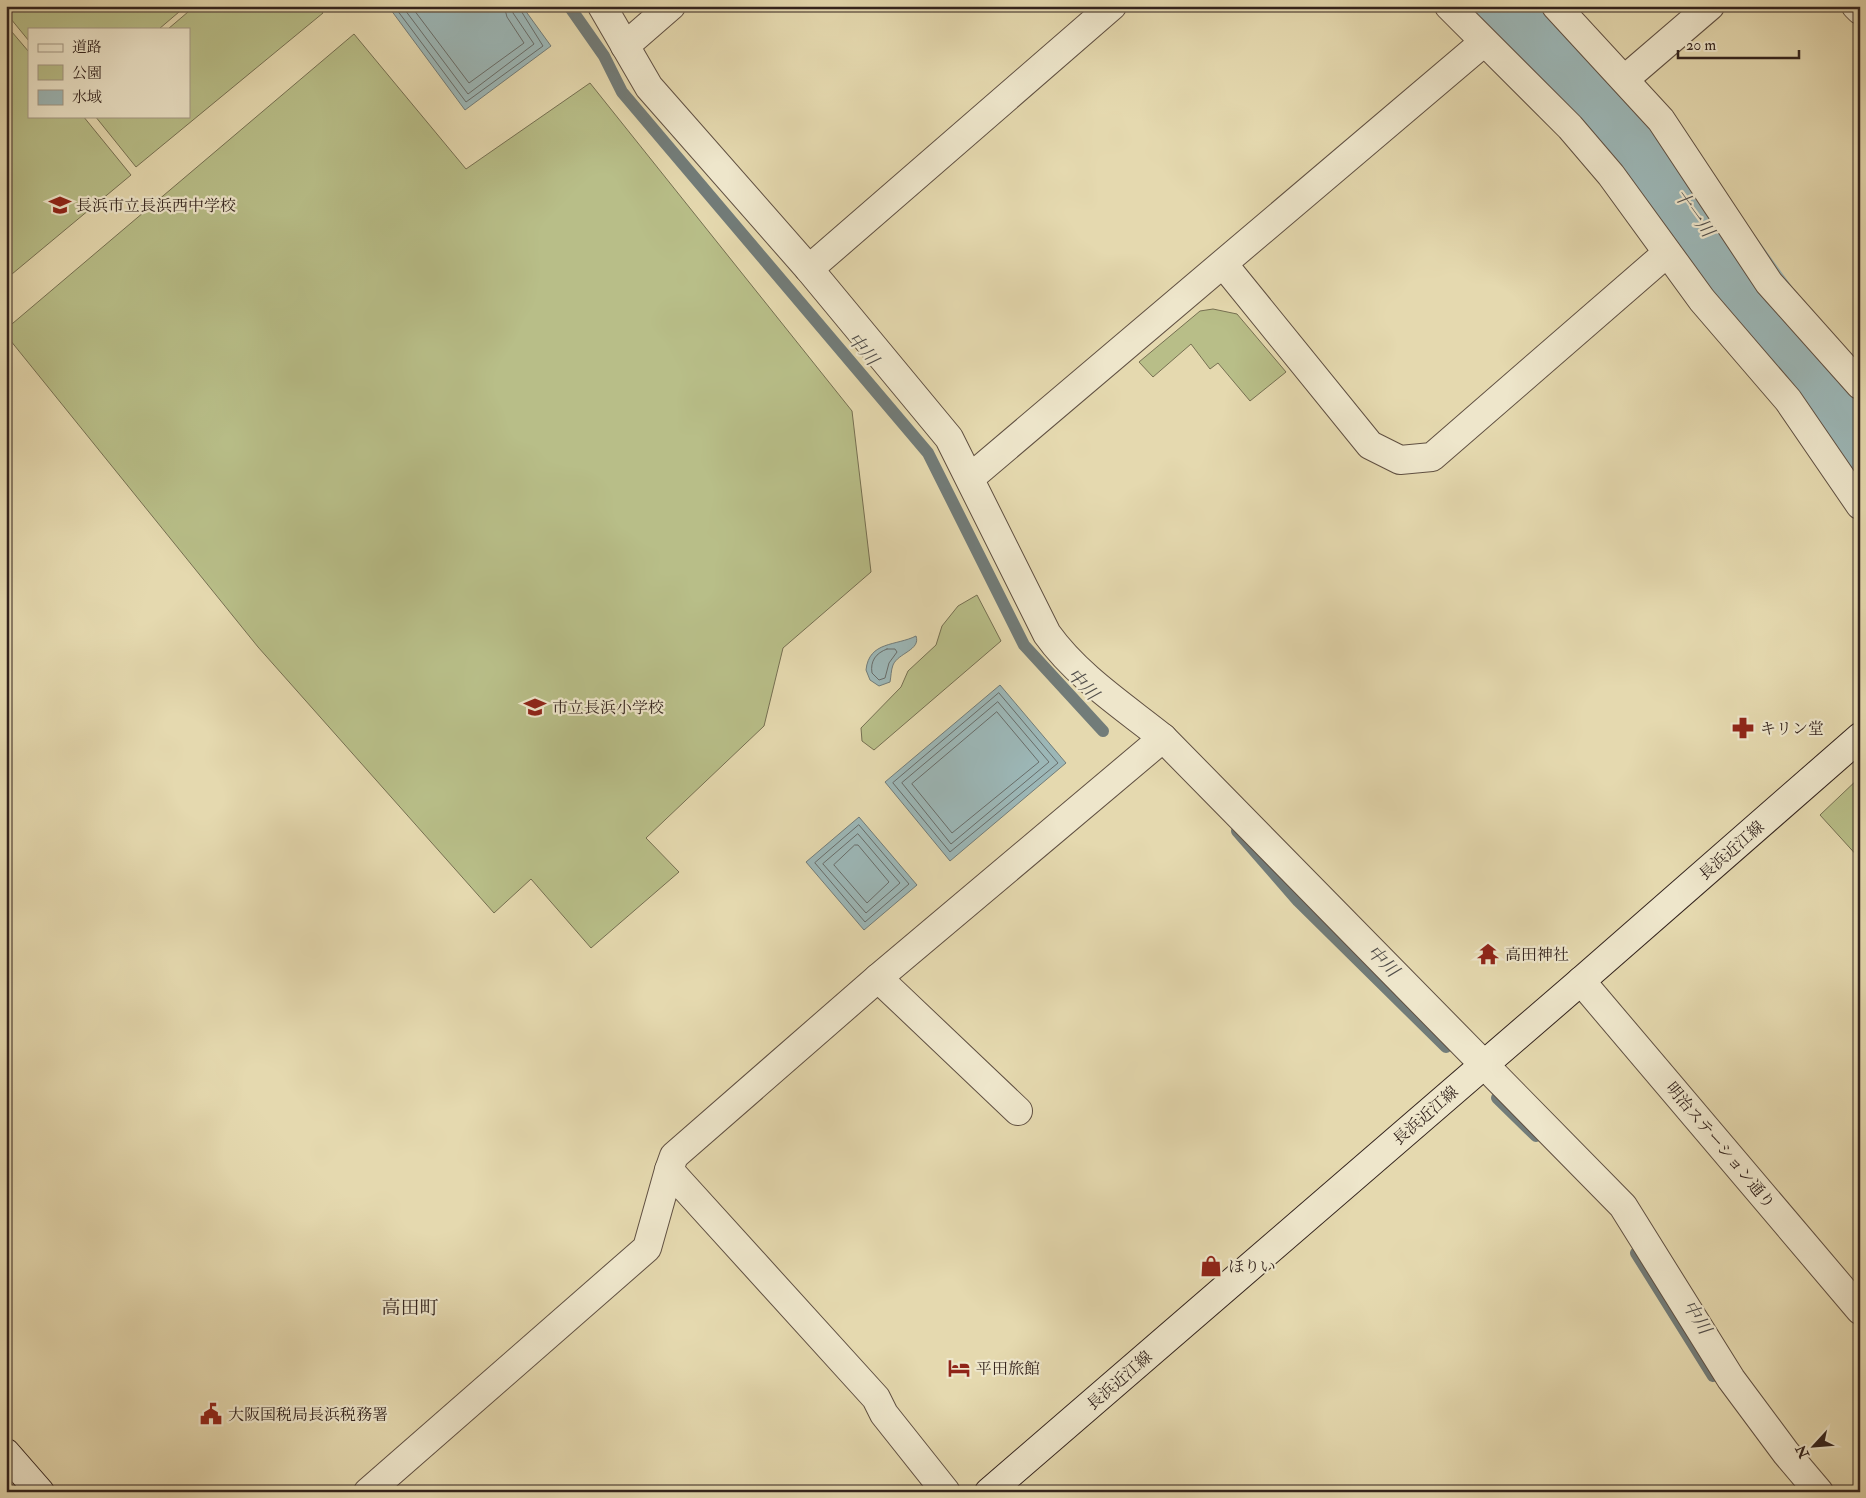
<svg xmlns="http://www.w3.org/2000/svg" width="1866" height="1498" font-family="'IM FELL Double Pica','Noto Serif JP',serif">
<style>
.green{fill:#b8be88;stroke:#767052}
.water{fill:#9cb7b7;stroke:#727c79}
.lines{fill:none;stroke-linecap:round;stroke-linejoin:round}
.shore{stroke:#686d6a;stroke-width:1}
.stream{stroke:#727c79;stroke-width:12}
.river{stroke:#9cb7b7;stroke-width:72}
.minor-casing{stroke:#605042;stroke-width:30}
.secondary-casing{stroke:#33231d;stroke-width:30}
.minor{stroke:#eee6cb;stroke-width:28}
.secondary{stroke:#eee6cb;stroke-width:28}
.labels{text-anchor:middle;stroke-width:4.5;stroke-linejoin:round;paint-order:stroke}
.poi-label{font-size:16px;fill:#33231d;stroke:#eee6cb;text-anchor:start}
.street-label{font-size:16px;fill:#33231d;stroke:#eee6cb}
.water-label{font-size:18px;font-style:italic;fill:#524f4b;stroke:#eee6cb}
.quarter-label{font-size:19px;fill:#33231d;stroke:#eee6cb}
</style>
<rect width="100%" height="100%" fill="#e5d9af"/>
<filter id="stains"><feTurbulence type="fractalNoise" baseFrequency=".004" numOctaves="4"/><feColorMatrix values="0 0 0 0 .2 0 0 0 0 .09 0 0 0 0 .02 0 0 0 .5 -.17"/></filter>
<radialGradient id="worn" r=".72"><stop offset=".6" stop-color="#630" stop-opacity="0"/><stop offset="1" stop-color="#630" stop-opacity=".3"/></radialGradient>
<g class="green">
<path d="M 6,6 L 186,6 L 159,29 L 29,29 L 29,41 L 6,13 Z"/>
<path d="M 195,6 L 318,6 L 323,13 L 136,167 L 95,116 L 189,116 L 189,29 L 168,29 Z"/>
<path d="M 6,25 L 29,52 L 29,116 L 83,116 L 131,175 L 6,279 Z"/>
<path d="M 354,34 L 466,169 L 590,83 L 852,411 L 871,572 L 783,648 L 764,726 L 646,838 L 679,872 L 591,948 L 531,879 L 494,913 L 258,647 L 6,335 L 6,329 Z"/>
<path d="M 1213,309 L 1237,314 L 1286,372 L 1250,401 L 1218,363 L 1210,369 L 1191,344 L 1153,377 L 1139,362 L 1200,311 Z"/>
<path d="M 977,595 L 1001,641 L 874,750 L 862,741 L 861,728 L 901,687 L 908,671 L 936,645 L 942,626 L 958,606 Z"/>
<path d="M 1860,777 L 1860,859 L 1820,815 Z"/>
</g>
<g class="water">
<path d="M 388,6 L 522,6 L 551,46 L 465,110 Z"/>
<path d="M 916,636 C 921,650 898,653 893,665 C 891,670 891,677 890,682 L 879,686 L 870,680 L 866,670 C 869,641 896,646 916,636 Z"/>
<path d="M 1000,685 L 1066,763 L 950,861 L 885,782 Z"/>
<path d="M 859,817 L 917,885 L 864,930 L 806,862 Z"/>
</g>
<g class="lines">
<g class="shore">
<path d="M 394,6 L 466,102 L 543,46 L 518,6"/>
<path d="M 402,6 L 468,94 L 534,44 L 513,13 L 512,6"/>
<path d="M 411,6 L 469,83 L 524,43 L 507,17 L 504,6"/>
<path d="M 887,649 L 895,649 L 897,652 L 889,663 L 885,678 L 879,680 L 872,673 C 870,661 876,653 887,649 Z"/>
<path d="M 999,693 L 1058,763 L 950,852 L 893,783 Z"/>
<path d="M 998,702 L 1049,762 L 951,844 L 902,783 Z"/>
<path d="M 997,712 L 1039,762 L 952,833 L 912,784 Z"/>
<path d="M 859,825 L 909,884 L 865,922 L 815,863 Z"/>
<path d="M 858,834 L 900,883 L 866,913 L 823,864 Z"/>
<path d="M 855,845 L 858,845 L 889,882 L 867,903 L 834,865 Z"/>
</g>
<g class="stream">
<path d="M 569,6 L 604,56 L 622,92 L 928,453 L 1024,645 L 1103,731"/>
<path d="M 1237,831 L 1298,901 L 1446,1047"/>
<path d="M 1497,1098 L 1536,1136"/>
<path d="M 1636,1253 L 1713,1376"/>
</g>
<path class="river" d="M 1511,6 L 1636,133 L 1785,338 L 1841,405 L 1860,434"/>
<g class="minor-casing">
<g id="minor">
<path d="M 602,6 L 649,87 L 809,269 L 949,438 L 1047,634 C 1077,676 1123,706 1163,738 L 1623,1206 L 1731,1379 L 1786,1453 L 1819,1492"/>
<path d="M 1449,6 L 1570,127 L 1611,175 L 1702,300 L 1788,400 L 1860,505"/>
<path d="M 1556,6 L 1661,120 L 1769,283 L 1860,385"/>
<path d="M 1856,6 L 1860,10"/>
<path d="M 625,46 L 671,6"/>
<path d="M 1625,79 L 1710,6"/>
<path d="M 1224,265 L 1370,445 L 1400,460 L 1432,457 L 1667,253"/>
<path d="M 809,269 L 1112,6"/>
<path d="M 970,478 L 1484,42"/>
<path d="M 878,978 L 1018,1111"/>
<path d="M 1581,981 L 1860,1310"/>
<path d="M 669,1170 L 674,1156 L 878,978 L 1163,738"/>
<path d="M 368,1492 L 647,1248 L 669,1170 L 876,1398 L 884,1414 L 946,1492"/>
</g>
</g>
<g class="secondary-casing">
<g id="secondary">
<path d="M 6,1453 L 40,1492"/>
<path d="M 989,1492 L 1581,981 L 1860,737"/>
</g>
</g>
<use href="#minor" class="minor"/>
<use href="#secondary" class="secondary"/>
</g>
<defs>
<g id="school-bare" transform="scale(1.725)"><path d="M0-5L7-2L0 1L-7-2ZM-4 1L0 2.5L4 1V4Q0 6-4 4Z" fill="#8f2418" stroke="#eee6cb" stroke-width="2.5" paint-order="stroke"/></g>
<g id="pharmacy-bare" transform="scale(1.725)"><path d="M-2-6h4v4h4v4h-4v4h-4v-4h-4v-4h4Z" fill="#8f2418" stroke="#eee6cb" stroke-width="2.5" paint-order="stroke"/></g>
<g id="temple-bare" transform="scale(1.725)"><path d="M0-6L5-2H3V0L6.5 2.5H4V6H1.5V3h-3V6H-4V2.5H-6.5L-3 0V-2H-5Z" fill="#8f2418" stroke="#eee6cb" stroke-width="2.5" paint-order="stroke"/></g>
<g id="shop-bare" transform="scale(1.725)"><path d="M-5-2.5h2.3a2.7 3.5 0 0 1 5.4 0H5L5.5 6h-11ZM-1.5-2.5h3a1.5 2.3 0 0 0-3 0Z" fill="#8f2418" stroke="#eee6cb" stroke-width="2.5" paint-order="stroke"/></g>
<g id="hotel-bare" transform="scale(1.725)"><path d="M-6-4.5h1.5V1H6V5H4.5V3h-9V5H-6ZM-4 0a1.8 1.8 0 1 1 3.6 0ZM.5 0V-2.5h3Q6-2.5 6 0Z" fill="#8f2418" stroke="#eee6cb" stroke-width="2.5" paint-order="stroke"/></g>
<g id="civic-bare" transform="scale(1.725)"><path d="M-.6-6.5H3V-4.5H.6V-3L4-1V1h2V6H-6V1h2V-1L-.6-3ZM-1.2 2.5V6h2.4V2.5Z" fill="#8f2418" stroke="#eee6cb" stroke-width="2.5" paint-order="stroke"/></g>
</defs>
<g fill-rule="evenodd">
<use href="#school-bare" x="60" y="205"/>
<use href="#school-bare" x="535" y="707"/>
<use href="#pharmacy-bare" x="1743" y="728"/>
<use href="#temple-bare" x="1488" y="954"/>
<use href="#shop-bare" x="1211" y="1266"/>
<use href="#hotel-bare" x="959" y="1368"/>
<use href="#civic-bare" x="211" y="1414"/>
</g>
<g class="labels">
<g class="poi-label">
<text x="76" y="211">長浜市立長浜西中学校</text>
<text x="552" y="713">市立長浜小学校</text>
<text x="1760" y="734">キリン堂</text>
<text x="1505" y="960">高田神社</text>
<text x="1228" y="1272">ほりい</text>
<text x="976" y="1374">平田旅館</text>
<text x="228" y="1420">大阪国税局長浜税務署</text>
</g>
<g class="street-label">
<text transform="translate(1731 850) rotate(-41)" y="6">長浜近江線</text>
<text transform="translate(1425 1115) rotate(-41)" y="6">長浜近江線</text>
<text transform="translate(1721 1145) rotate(50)" y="6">明治ステーション通り</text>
<text transform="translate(1119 1380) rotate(-41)" y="6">長浜近江線</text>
</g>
<g class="water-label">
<text transform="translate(1694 213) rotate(54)" y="6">十一川</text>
<text transform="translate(863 349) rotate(50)" y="6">中川</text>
<text transform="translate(1083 684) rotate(47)" y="6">中川</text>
<text transform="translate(1383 961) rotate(45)" y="6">中川</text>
<text transform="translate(1697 1317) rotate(58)" y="6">中川</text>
</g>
<g class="quarter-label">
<text x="410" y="1314">高田町</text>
</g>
</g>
<rect width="1866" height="1498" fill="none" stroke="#e5d9af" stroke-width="25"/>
<rect x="8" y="8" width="1851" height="1483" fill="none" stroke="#33231d" stroke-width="2.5"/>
<rect x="12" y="12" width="1841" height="1473" fill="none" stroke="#33231d"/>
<rect x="28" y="28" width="162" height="90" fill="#eee6cb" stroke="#a39885"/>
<rect x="38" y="44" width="25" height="8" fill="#eee6cb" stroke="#a39885"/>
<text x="72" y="52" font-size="15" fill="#33231d">道路</text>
<rect x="38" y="65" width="25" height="15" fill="#b8be88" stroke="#a39885"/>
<text x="72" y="78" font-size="15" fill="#33231d">公園</text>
<rect x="38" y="90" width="25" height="15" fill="#9cb7b7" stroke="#a39885"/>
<text x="72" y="102" font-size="15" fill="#33231d">水域</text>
<g transform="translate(1814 1446) rotate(244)" stroke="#eee6cb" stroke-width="4" paint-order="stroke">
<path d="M0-4L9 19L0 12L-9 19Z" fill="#33231d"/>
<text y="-8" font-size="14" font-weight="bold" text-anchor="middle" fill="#33231d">N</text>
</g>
<path d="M1678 50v8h121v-8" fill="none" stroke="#33231d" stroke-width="2.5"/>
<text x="1686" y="50" font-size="15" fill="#33231d" stroke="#eee6cb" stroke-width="4" paint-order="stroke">20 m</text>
<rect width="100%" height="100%" filter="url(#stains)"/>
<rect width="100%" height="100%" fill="url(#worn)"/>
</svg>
